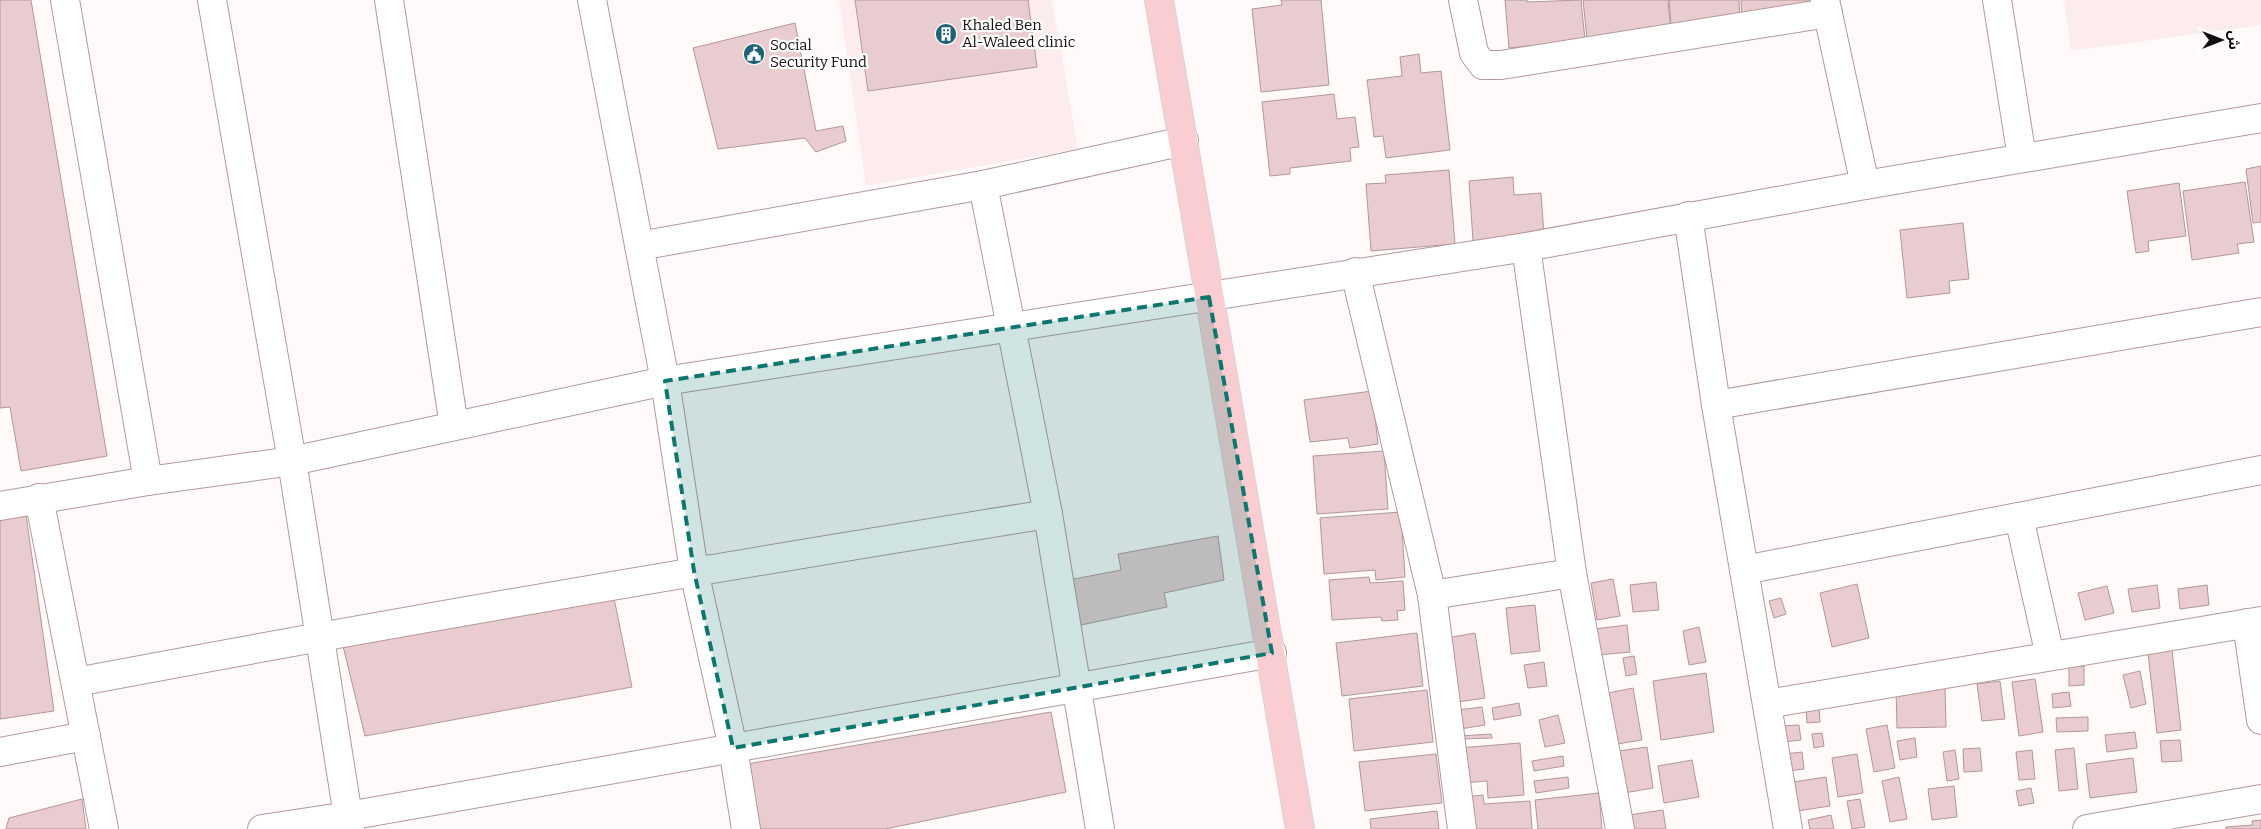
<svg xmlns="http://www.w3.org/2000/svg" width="2261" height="829" font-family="Bitter,'Noto Sans Arabic',serif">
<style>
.built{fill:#fcecee}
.building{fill:#e9cccf;stroke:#b29799}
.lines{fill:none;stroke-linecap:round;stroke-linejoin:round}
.street-casing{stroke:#b4989b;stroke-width:30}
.primary-casing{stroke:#d5d3d4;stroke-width:30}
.street{stroke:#fff;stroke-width:28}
.primary{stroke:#facdd3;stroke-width:28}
.marked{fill:#0f766e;fill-opacity:0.2;stroke:#0f766e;stroke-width:4;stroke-dasharray:10 6;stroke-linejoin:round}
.labels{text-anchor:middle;stroke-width:4.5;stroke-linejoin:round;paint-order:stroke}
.poi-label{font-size:15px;fill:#160d0e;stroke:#fff;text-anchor:start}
</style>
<rect width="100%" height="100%" fill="#fff9f9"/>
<g class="built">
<path d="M 839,0 L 1052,0 L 1078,149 L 866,186 Z"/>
<path d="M 2064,0 L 2261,0 L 2261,25 L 2071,51 Z"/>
</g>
<g class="building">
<path d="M 0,0 L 31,0 L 107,456 L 21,471 L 10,407 L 0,408 Z"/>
<path d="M 855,0 L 1028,0 L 1037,67 L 868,91 Z"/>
<path d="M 1281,0 L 1321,0 L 1329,85 L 1261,92 L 1252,9 L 1282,5 Z"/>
<path d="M 1505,0 L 1527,0 L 1527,2 L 1581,0 L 1585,40 L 1509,48 Z"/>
<path d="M 1583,0 L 1668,0 L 1671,31 L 1587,39 Z"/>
<path d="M 1669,0 L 1739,0 L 1740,19 L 1671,26 Z"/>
<path d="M 1741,0 L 1815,0 L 1816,12 L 1742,18 Z"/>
<path d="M 795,23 L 816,131 L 843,126 L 846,141 L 816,152 L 805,138 L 718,149 L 693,48 Z"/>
<path d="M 1419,54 L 1421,73 L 1441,71 L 1450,150 L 1386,158 L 1383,136 L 1374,137 L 1367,80 L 1402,76 L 1400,57 Z"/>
<path d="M 1334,94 L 1337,119 L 1355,117 L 1359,147 L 1350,148 L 1351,161 L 1290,168 L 1290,174 L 1270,176 L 1262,102 Z"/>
<path d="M 2261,166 L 2261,222 L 2253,223 L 2246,169 Z"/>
<path d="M 1449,170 L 1455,244 L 1371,251 L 1366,184 L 1386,183 L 1385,175 Z"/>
<path d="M 1513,177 L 1514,195 L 1541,193 L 1544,236 L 1473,241 L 1469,181 Z"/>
<path d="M 2245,182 L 2254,242 L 2237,244 L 2239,253 L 2192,260 L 2183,191 Z"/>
<path d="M 2179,183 L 2186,236 L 2148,241 L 2149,251 L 2136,253 L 2127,191 Z"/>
<path d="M 1963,223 L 1969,279 L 1949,281 L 1950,293 L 1907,298 L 1900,230 Z"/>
<path d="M 1372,391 L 1378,444 L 1350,448 L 1348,438 L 1310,442 L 1304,400 Z"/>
<path d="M 1384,451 L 1388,509 L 1317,514 L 1313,456 Z"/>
<path d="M 1401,512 L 1405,577 L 1376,580 L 1375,570 L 1324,574 L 1320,518 Z"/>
<path d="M 26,515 L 54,711 L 0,719 L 0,519 Z"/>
<path d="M 1218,536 L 1224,580 L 1164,593 L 1167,607 L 1081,625 L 1069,580 L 1121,570 L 1118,554 Z"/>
<path d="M 1369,577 L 1370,583 L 1403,581 L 1405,610 L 1397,611 L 1398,620 L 1382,621 L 1381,617 L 1332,620 L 1329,580 Z"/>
<path d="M 1613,579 L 1620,616 L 1597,620 L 1591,583 Z"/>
<path d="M 1656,582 L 1659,610 L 1633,612 L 1630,585 Z"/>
<path d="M 1857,584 L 1869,638 L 1832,647 L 1820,593 Z"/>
<path d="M 2157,585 L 2160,608 L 2132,612 L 2128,589 Z"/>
<path d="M 2207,585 L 2209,605 L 2180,609 L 2178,589 Z"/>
<path d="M 2107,586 L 2114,613 L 2085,620 L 2078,593 Z"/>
<path d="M 614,598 L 632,687 L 365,736 L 342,642 Z"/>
<path d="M 1781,598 L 1786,614 L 1774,618 L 1769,601 Z"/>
<path d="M 1535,605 L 1540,651 L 1511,654 L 1506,608 Z"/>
<path d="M 1627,625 L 1630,652 L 1598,655 L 1594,629 Z"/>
<path d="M 1699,627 L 1706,662 L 1689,665 L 1683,631 Z"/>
<path d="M 1417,633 L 1423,686 L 1342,696 L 1336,643 Z"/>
<path d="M 1475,633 L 1485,698 L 1458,702 L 1447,638 Z"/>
<path d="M 2172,650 L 2181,730 L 2157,733 L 2148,653 Z"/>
<path d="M 1634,656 L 1637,674 L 1626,676 L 1623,658 Z"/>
<path d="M 1544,662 L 1547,686 L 1528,688 L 1524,665 Z"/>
<path d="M 2084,666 L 2084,685 L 2069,686 L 2069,667 Z"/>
<path d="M 2140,671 L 2146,704 L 2131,708 L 2123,675 Z"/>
<path d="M 1706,673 L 1714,732 L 1661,740 L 1653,681 Z"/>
<path d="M 2035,679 L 2043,732 L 2019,736 L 2012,682 Z"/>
<path d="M 2000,681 L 2005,719 L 1982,721 L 1977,684 Z"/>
<path d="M 1633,688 L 1642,740 L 1617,744 L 1608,693 Z"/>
<path d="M 1945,688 L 1946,727 L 1897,728 L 1896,690 Z"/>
<path d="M 1427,690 L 1433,742 L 1354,751 L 1349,699 Z"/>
<path d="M 2069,692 L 2071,706 L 2053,708 L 2052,694 Z"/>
<path d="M 1519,703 L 1521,715 L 1494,720 L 1492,708 Z"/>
<path d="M 1819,706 L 1820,722 L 1807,723 L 1806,707 Z"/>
<path d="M 1482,707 L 1485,725 L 1460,729 L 1458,710 Z"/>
<path d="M 1051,712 L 1066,792 L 885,829 L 755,829 L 741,765 Z"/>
<path d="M 1558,715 L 1565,743 L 1545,747 L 1539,720 Z"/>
<path d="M 2088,717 L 2088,731 L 2057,732 L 2056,718 Z"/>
<path d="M 1799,725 L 1801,740 L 1784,742 L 1782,726 Z"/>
<path d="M 1887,725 L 1895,768 L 1874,772 L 1866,729 Z"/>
<path d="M 2135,732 L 2137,748 L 2107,752 L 2105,735 Z"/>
<path d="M 1822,733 L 1824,746 L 1814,748 L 1812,734 Z"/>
<path d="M 1491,734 L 1492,738 L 1460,739 L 1460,736 Z"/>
<path d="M 1915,738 L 1917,757 L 1900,760 L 1897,741 Z"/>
<path d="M 2180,740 L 2182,761 L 2162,762 L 2160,741 Z"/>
<path d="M 1520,743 L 1524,795 L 1488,798 L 1487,781 L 1462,783 L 1459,748 Z"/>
<path d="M 1647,747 L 1653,788 L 1618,794 L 1612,752 Z"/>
<path d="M 1980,748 L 1982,771 L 1964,772 L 1963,749 Z"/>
<path d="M 2074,748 L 2078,789 L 2059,791 L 2055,750 Z"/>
<path d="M 1955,750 L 1959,779 L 1947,781 L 1943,752 Z"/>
<path d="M 2032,750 L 2035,779 L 2019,780 L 2016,752 Z"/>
<path d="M 1802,752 L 1804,769 L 1787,771 L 1785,754 Z"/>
<path d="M 1436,754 L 1442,803 L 1365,811 L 1359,762 Z"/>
<path d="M 1857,754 L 1863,793 L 1838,797 L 1832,758 Z"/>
<path d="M 1563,756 L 1564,766 L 1534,771 L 1532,761 Z"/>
<path d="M 2133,758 L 2137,792 L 2090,798 L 2086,764 Z"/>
<path d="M 1692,760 L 1699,797 L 1664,803 L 1658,766 Z"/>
<path d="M 1568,777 L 1569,788 L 1536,793 L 1534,781 Z"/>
<path d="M 1826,777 L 1830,806 L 1797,811 L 1793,782 Z"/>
<path d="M 1899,777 L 1907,819 L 1890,822 L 1882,781 Z"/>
<path d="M 1954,786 L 1957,817 L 1932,820 L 1928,789 Z"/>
<path d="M 2031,788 L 2034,803 L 2019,806 L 2016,791 Z"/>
<path d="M 1599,793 L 1602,829 L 1538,829 L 1535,800 Z"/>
<path d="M 1483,795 L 1484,804 L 1530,801 L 1532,829 L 1466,829 L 1464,797 Z"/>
<path d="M 82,799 L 86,829 L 6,829 L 9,818 Z"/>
<path d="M 1860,799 L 1865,827 L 1852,829 L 1847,801 Z"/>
<path d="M 1663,810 L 1666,829 L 1631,829 L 1629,815 Z"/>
<path d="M 1437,811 L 1439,829 L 1371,829 L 1370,819 Z"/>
<path d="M 1831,815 L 1834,829 L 1810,829 L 1808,820 Z"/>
<path d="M 2261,820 L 2261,829 L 2226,829 L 2226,827 L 2253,825 L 2252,821 Z"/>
</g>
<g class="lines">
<g class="street-casing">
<g id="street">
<path d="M 65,0 L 148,481"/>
<path d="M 212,0 L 292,461 L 350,829"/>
<path d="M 389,0 L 454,426"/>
<path d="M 592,0 L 665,381 L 694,571 L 733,748 L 746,829"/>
<path d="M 1463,0 L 1474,53 L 1483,65 L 1501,65 L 1828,13"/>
<path d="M 1825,0 L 1865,185"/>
<path d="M 1997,0 L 2022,158"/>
<path d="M 983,185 L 1048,514 L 1100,829"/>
<path d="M 1688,216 L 1716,405 L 1788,829"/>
<path d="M 639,246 L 983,185 L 1184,141"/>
<path d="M 1526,247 L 1572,573 L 1620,829"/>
<path d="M 1355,272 L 1432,595 L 1462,829"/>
<path d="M 1716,405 L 2261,312"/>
<path d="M 39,498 L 104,829"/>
<path d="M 0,506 L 148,481 L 292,461 L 665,381 L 1526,247 L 1865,185 L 2261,118"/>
<path d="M 2019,517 L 2050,656"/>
<path d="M 1744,570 L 2261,470"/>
<path d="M 1432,595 L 1572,573"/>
<path d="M 2247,623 L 2261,720"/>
<path d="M 76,682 C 399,621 723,566 1048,514"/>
<path d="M 1767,704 L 2261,621"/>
<path d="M 0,752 L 86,736"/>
<path d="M 262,829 L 348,816 L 1272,653"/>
<path d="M 2087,829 L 2261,799"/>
</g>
</g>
<g class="primary-casing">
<path id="primary" d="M 1159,0 L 1300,829"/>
</g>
<use href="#street" class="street"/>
<use href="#primary" class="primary"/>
</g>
<path class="marked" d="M 1209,297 L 1272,653 L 733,748 L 694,571 L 665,381 Z"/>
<defs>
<g id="building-disc" transform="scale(1.125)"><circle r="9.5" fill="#1f6175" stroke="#fff"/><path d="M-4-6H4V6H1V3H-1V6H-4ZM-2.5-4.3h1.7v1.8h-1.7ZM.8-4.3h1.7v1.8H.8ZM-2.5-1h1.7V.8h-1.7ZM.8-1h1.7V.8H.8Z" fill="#fff"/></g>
<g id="civic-disc" transform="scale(1.125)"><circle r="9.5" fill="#1f6175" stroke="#fff"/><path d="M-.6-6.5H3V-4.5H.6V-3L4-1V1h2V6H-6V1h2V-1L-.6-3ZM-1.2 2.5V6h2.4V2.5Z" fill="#fff"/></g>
</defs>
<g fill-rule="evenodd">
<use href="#building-disc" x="946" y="34"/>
<use href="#civic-disc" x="754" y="54"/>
</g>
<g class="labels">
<g class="poi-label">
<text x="962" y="30">Khaled Ben<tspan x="962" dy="17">Al-Waleed clinic</tspan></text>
<text x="770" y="50">Social<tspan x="770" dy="17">Security Fund</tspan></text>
</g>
</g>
<g transform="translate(2221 40) rotate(90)" stroke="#ffffff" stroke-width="4" paint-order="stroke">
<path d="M0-4L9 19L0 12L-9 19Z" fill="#160d0e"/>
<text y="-8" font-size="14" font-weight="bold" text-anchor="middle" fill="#160d0e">ش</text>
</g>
</svg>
